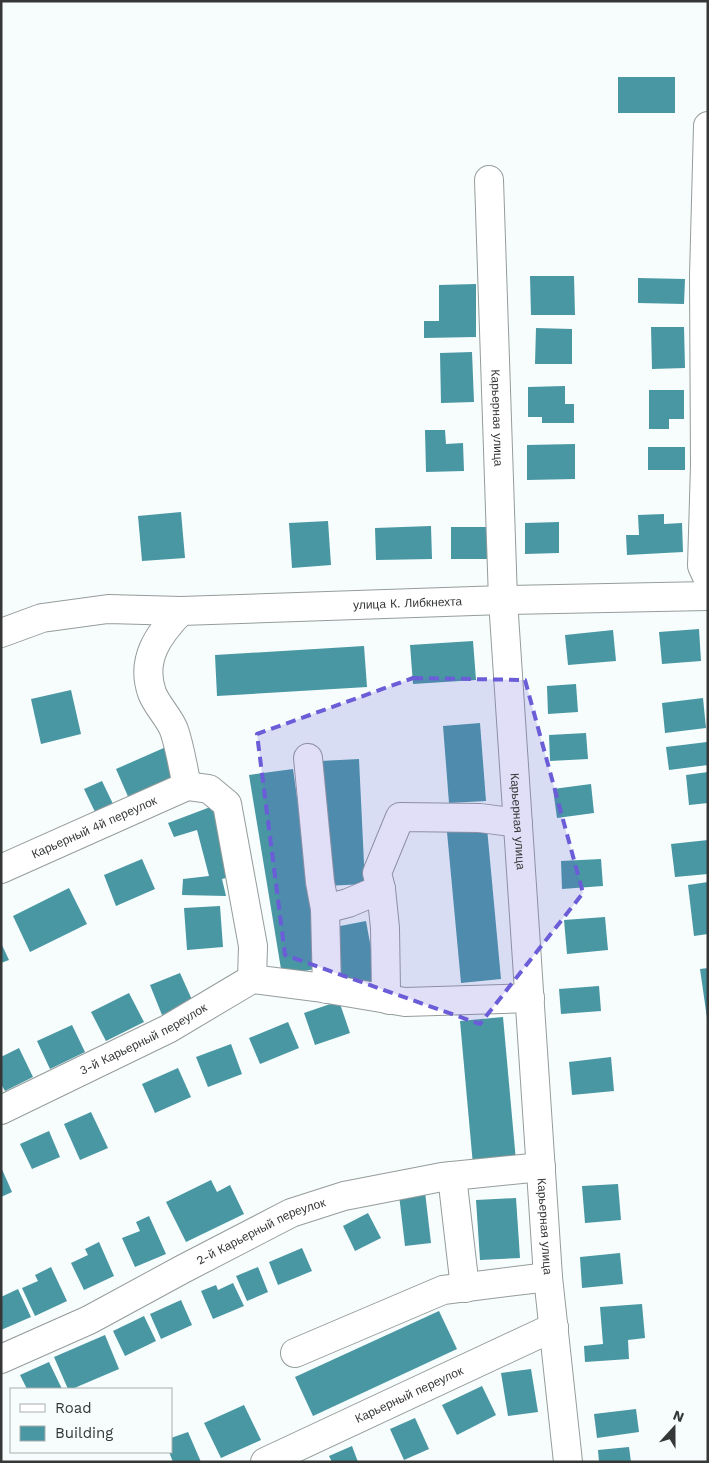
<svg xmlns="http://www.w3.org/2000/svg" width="709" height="1463" font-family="'Work Sans',sans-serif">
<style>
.building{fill:#4897a3}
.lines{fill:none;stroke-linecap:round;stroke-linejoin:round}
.minor-casing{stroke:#959c9b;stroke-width:30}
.minor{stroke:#fff;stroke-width:28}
.marked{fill:#6b5dd7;fill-opacity:0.2;stroke:#6b5dd7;stroke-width:4;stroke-dasharray:10 6;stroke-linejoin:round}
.labels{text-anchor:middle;stroke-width:4;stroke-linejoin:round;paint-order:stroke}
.street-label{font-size:12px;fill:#363838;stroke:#f6fdfc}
</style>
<rect width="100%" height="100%" fill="#f6fdfc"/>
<g class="building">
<rect x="618" y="77" width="57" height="36"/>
<path d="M 530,276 L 574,276 L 575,315 L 531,315 Z"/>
<path d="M 638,278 L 685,279 L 684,304 L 638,303 Z"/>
<path d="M 476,284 L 476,337 L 424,338 L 424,321 L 439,321 L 439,285 Z"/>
<path d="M 651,327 L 684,327 L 685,368 L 652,369 Z"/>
<path d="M 536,328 L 572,329 L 572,364 L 535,364 Z"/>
<path d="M 472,352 L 474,402 L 441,403 L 440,353 Z"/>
<path d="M 565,386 L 565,404 L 574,404 L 574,423 L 542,423 L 542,417 L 528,417 L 528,387 Z"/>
<path d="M 649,390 L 684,390 L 684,419 L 669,419 L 669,429 L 649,429 Z"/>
<path d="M 425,430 L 445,430 L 446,444 L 463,443 L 464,471 L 426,472 Z"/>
<path d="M 575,444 L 575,479 L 527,480 L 527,445 Z"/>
<rect x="648" y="447" width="37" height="23"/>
<path d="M 181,512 L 185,558 L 142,561 L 138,516 Z"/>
<path d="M 664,514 L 664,524 L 682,523 L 683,552 L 627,555 L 626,535 L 639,535 L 638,515 Z"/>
<path d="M 328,521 L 331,565 L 292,568 L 289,523 Z"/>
<path d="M 559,522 L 559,553 L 525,554 L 525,523 Z"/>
<path d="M 431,526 L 432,559 L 376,560 L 375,528 Z"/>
<rect x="451" y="527" width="41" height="32"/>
<path d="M 699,629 L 701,661 L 662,664 L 659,632 Z"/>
<path d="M 613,630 L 616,661 L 568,665 L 565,635 Z"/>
<path d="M 473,641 L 476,680 L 413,684 L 410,645 Z"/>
<path d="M 364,646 L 367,687 L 217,696 L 215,655 Z"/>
<path d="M 576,684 L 578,712 L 548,714 L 547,686 Z"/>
<path d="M 71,690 L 81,734 L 41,744 L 31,699 Z"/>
<path d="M 703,698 L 706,728 L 665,733 L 662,703 Z"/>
<path d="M 480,723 L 486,801 L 449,803 L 443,726 Z"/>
<path d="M 586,733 L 588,759 L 550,761 L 549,735 Z"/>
<path d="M 707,742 L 708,765 L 669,770 L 666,747 Z"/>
<path d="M 166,747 L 180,778 L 130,801 L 116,769 Z"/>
<path d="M 359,759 L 365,884 L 326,886 L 320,761 Z"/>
<path d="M 293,769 L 321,968 L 282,975 L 249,775 Z"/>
<path d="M 708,772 L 708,803 L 689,805 L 686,775 Z"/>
<path d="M 102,781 L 114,806 L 96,814 L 84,789 Z"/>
<path d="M 591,784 L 594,813 L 557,818 L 553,789 Z"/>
<path d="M 213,806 L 233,876 L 222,879 L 226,896 L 182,895 L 183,879 L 209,876 L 197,830 L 174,837 L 168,823 Z"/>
<path d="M 487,828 L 501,979 L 461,983 L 447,832 Z"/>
<path d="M 708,840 L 708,874 L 675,877 L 671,844 Z"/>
<path d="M 142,859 L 155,889 L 116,906 L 104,875 Z"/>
<path d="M 601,859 L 603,886 L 562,889 L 561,861 Z"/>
<path d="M 708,882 L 708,934 L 694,936 L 688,885 Z"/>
<path d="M 69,888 L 87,924 L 30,952 L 13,916 Z"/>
<path d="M 220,906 L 223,947 L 187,950 L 184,908 Z"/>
<path d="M 605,917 L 608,950 L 567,954 L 564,920 Z"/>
<path d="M 366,921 L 377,981 L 341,987 L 330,928 Z"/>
<path d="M 1,943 L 9,960 L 1,963 Z"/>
<path d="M 708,968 L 708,1018 L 707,1018 L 700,969 Z"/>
<path d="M 180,973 L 193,1002 L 162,1015 L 150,985 Z"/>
<path d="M 599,986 L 601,1011 L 561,1014 L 559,989 Z"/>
<path d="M 129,993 L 144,1022 L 106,1041 L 91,1012 Z"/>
<path d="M 339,1001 L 350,1033 L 315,1045 L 304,1013 Z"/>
<path d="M 503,1017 L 516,1161 L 473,1165 L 460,1021 Z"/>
<path d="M 288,1022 L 299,1048 L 260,1064 L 249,1038 Z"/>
<path d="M 72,1025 L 85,1052 L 50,1069 L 37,1041 Z"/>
<path d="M 231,1044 L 242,1074 L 208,1087 L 196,1057 Z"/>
<path d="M 19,1048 L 33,1077 L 5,1091 L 1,1084 L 1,1057 Z"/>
<path d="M 611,1057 L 614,1091 L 572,1095 L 569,1062 Z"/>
<path d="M 178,1068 L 191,1097 L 155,1113 L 142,1084 Z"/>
<path d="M 91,1112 L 108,1148 L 80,1160 L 64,1124 Z"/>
<path d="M 49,1131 L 60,1157 L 32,1169 L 20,1144 Z"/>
<path d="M 1,1167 L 12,1192 L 1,1197 Z"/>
<path d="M 211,1180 L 217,1192 L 230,1185 L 244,1214 L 186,1242 L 166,1202 Z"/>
<path d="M 618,1184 L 621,1220 L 585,1223 L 582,1186 Z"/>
<path d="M 425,1192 L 431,1243 L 405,1246 L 399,1195 Z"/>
<path d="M 516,1198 L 520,1258 L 480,1260 L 476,1200 Z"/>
<path d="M 368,1213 L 381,1238 L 355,1251 L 343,1226 Z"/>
<path d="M 149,1216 L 166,1254 L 135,1267 L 122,1238 L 140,1231 L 136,1222 Z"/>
<path d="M 99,1242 L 114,1276 L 84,1290 L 71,1263 L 88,1255 L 85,1249 Z"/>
<path d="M 302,1248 L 312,1271 L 278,1285 L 269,1262 Z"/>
<path d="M 620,1253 L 623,1284 L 582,1288 L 580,1257 Z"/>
<path d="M 51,1267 L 67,1301 L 35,1316 L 22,1288 L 38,1281 L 35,1275 Z"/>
<path d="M 258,1267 L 268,1292 L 247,1301 L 236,1276 Z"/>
<path d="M 233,1283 L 244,1306 L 213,1319 L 201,1291 L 216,1285 L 218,1290 Z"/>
<path d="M 18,1289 L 31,1317 L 1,1330 L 1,1297 Z"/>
<path d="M 181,1300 L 192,1325 L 161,1339 L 150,1314 Z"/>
<path d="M 642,1304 L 645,1338 L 628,1340 L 629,1359 L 585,1362 L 584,1346 L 603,1344 L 600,1307 Z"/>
<path d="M 439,1311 L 457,1349 L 313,1416 L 295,1377 Z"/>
<path d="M 144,1316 L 156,1341 L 125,1356 L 113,1331 Z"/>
<path d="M 105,1335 L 119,1369 L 72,1389 L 68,1389 L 54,1357 Z"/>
<path d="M 49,1362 L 62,1389 L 27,1389 L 20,1375 Z"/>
<path d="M 531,1369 L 538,1412 L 508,1416 L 501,1373 Z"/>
<path d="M 482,1386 L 496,1415 L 457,1435 L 442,1405 Z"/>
<path d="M 244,1405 L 261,1440 L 221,1458 L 204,1423 Z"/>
<path d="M 636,1409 L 639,1432 L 597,1438 L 594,1414 Z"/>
<path d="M 415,1418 L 429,1449 L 404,1460 L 390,1429 Z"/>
<path d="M 188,1432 L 201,1462 L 173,1462 L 169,1452 L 171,1452 L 171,1438 Z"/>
<path d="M 352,1446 L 358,1462 L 332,1462 L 329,1456 Z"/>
<path d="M 629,1447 L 631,1462 L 599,1462 L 598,1450 Z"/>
</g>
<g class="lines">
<g class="minor-casing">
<g id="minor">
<path d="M 708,126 L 704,276 L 705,466 L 702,566 L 708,579"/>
<path id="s1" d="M 489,180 L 503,600 L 548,1277 L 568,1462"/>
<path d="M 181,611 C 159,634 140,659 152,693 C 157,706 169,717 174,730 C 180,747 183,768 187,786"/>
<path id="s2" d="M 1,633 L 42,618 L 108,609 L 181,611 L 503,600 L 708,596"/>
<path d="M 308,758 L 320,882 L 325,909 L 348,903 L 381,889"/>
<path id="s3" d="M 1,869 L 187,786"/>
<path d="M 325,909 L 327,989"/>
<path d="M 252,979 L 316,987 L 405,1002 L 530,998"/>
<path d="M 389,1000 L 386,990 L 385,928 L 381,889 L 377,873 L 400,817 L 480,818 L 518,823"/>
<path id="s4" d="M 1,1110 L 168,1029 L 252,979 L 253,946 L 227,804 L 209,789 L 187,786"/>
<path d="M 452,1176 L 465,1288"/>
<path d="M 295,1353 L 443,1290 L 548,1277"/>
<path id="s5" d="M 1,1359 L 89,1320 L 183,1269 L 291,1213 L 344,1196 L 442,1177 L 541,1167"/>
<path id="s6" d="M 265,1462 L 554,1327"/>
</g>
</g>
<use href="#minor" class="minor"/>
</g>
<path class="marked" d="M 413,678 L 525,680 L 583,893 L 480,1024 L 285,955 L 257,734 Z"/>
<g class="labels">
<g class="street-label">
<text dy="4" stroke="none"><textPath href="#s1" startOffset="238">Карьерная улица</textPath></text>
<text dy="4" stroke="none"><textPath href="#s2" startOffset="410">улица К. Либкнехта</textPath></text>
<text dy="4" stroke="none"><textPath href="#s1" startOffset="642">Карьерная улица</textPath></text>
<text dy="4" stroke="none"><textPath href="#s3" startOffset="102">Карьерный 4й переулок</textPath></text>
<text dy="4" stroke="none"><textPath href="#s4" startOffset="159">3-й Карьерный переулок</textPath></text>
<text dy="4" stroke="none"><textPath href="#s1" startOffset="1048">Карьерная улица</textPath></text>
<text dy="4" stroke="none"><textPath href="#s5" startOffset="290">2-й Карьерный переулок</textPath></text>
<text dy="4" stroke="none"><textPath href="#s6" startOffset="159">Карьерный переулок</textPath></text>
</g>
</g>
<rect width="709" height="1463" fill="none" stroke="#363838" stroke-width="5"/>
<rect x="10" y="1388" width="162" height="65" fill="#f6fdfc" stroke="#a9aeae"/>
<rect x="20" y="1404" width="25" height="8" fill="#ffffff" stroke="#a9aeae"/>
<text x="55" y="1413" font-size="15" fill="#363838">Road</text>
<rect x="20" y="1426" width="25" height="15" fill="#4897a3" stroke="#a9aeae"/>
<text x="55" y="1438" font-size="15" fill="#363838">Building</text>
<g transform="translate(674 1428) rotate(21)" stroke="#f6fdfc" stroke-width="4" paint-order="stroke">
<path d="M0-4L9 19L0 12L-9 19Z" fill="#363838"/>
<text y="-8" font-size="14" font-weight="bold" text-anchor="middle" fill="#363838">N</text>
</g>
</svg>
